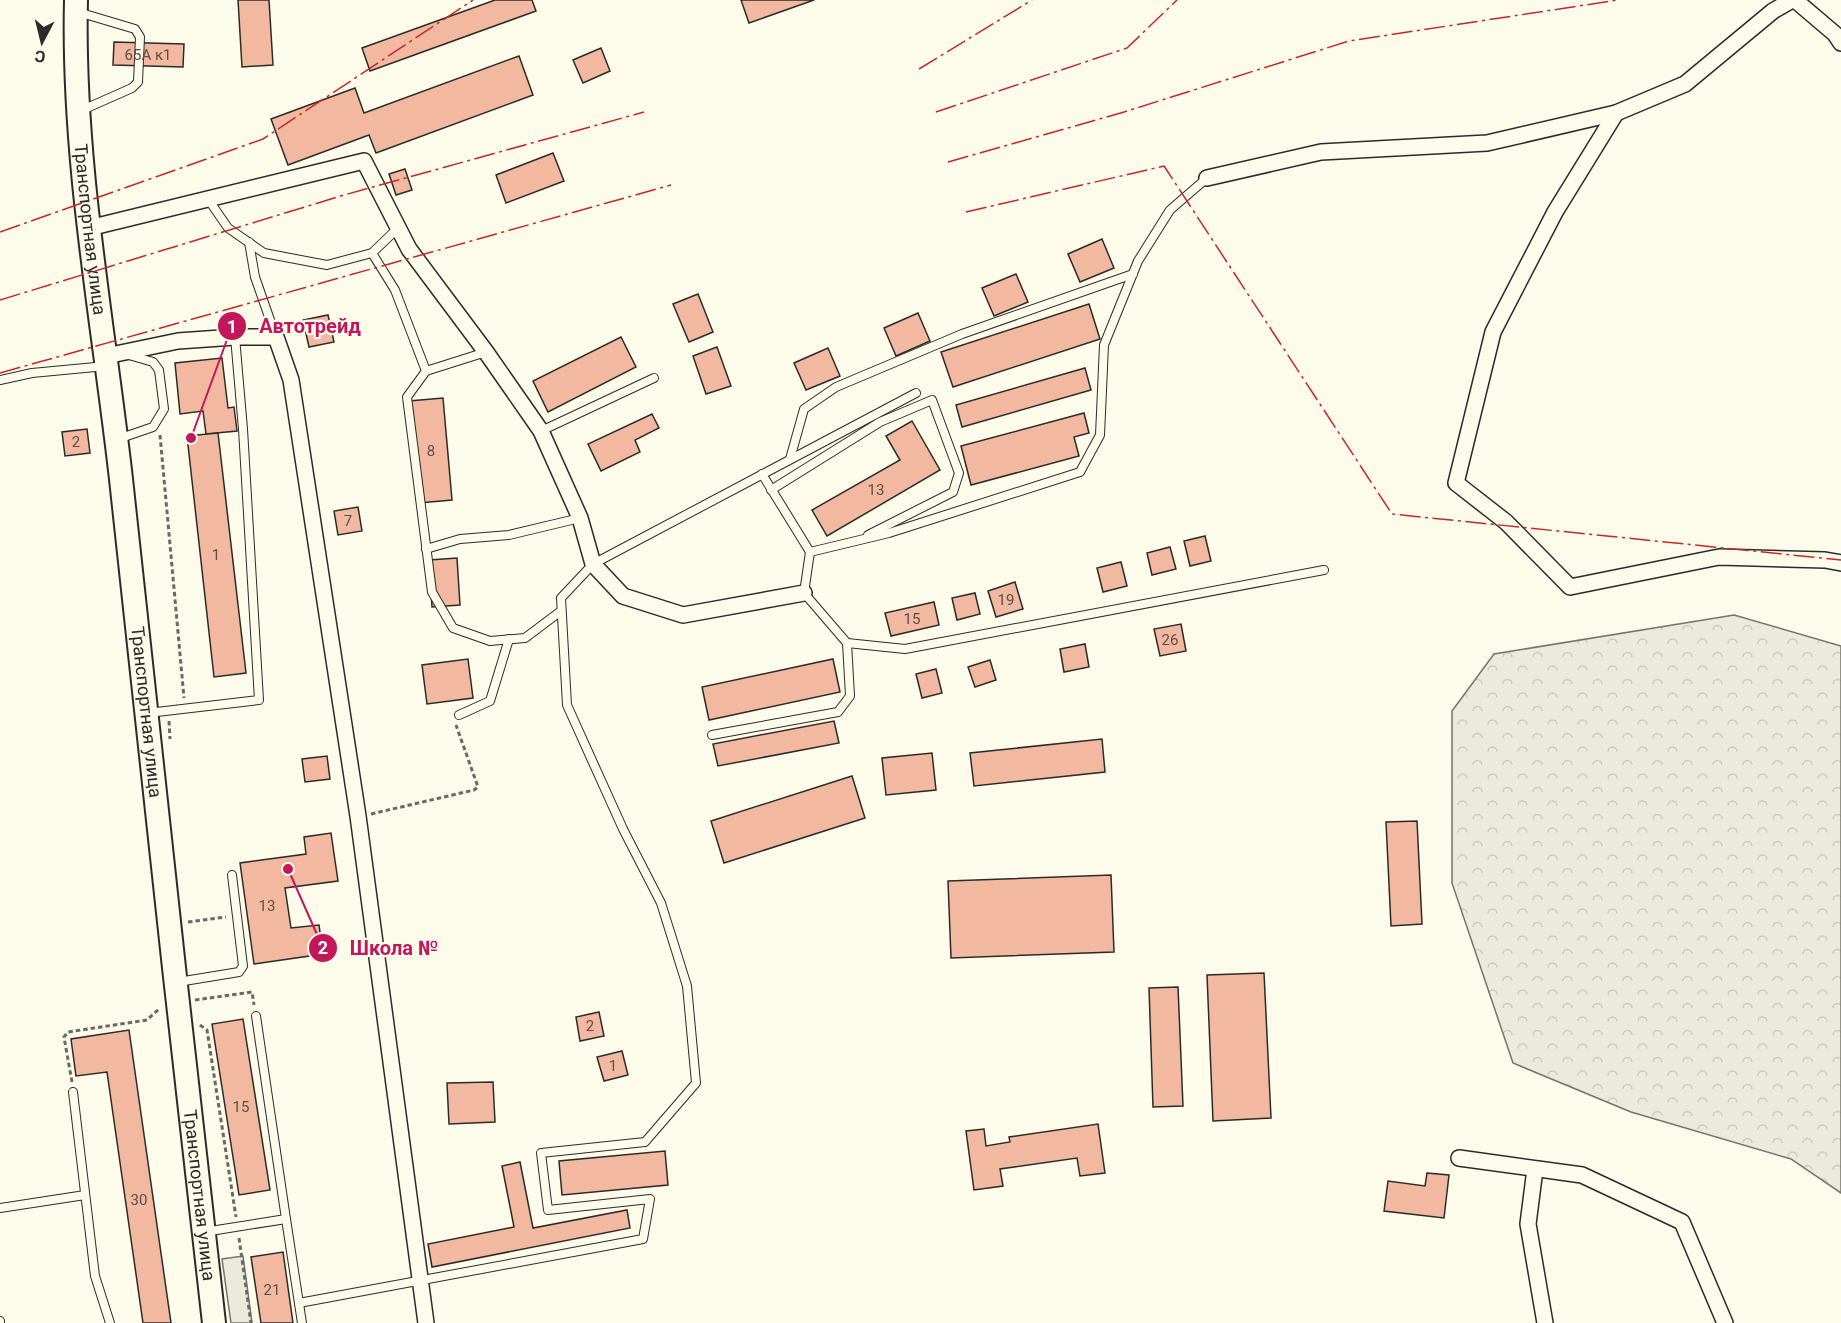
<svg xmlns="http://www.w3.org/2000/svg" width="1841" height="1323" font-family="Roboto,sans-serif">
<style>
.forest{fill:url(#forest-crowns);stroke:#74746e;stroke-width:1.5}
.parking{fill:#eceadb;stroke:#74746e;stroke-width:1.5}
.building{fill:#f2b8a0;stroke:#2b2b2b;stroke-width:1.5}
.lines{fill:none;stroke-linecap:round;stroke-linejoin:round}
.service-casing{stroke:#2b2b2b;stroke-width:10}
.minor-casing{stroke:#2b2b2b;stroke-width:18}
.primary-casing{stroke:#2b2b2b;stroke-width:26}
.path{stroke:#6a6964;stroke-width:3;stroke-dasharray:4.5 3;stroke-linecap:butt}
.service{stroke:#fdfbea;stroke-width:8}
.minor{stroke:#fdfbea;stroke-width:15}
.primary{stroke:#fdfbea;stroke-width:22}
.power{stroke:#c62828;stroke-width:1.5;stroke-dasharray:21 4.5 3 4.5;stroke-linecap:butt}
.labels{text-anchor:middle;stroke-width:4.5;stroke-linejoin:round;paint-order:stroke}
.number-label{font-size:15px;fill:#5d4e48}
.street-label{font-size:18px;fill:#2b2b2b;stroke:#fdfbea}
.leader{fill:none;stroke:#c2185b;stroke-width:2}
.callout-dot{fill:#c2185b;stroke:#fdfbea;stroke-width:2}
.mark-label{font-size:18px;text-anchor:middle;font-weight:bold;fill:#fff}
.callout-label{font-size:20px;text-anchor:middle;font-weight:bold;fill:#c2185b;stroke:#fdfbea;stroke-width:4.5;stroke-linejoin:round;paint-order:stroke}
</style>
<defs>
<pattern id="forest-crowns" width="20" height="18" patternUnits="userSpaceOnUse" patternTransform="scale(1.5)"><rect width="20" height="18" fill="#ecebdb"/><path d="M2 6a3 3 0 1 1 6 0M12 15a3 3 0 1 1 6 0" fill="none" stroke="#cbcabc"/></pattern>
</defs>
<rect width="100%" height="100%" fill="#fdfbea"/>
<path class="forest" d="M 1734,615 L 1841,646 L 1841,1193 L 1791,1159 L 1631,1112 L 1513,1063 L 1452,883 L 1452,711 L 1494,654 Z"/>
<path class="parking" d="M 243,1256 L 252,1323 L 231,1323 L 222,1259 Z"/>
<g class="building">
<path d="M 238,0 L 269,0 L 273,65 L 242,67 Z"/>
<path d="M 495,0 L 532,0 L 536,11 L 370,71 L 362,48 Z"/>
<path d="M 741,0 L 814,0 L 749,23 Z"/>
<path d="M 114,42 L 184,44 L 183,67 L 113,65 Z"/>
<path d="M 601,48 L 610,71 L 583,83 L 573,60 Z"/>
<path d="M 519,56 L 533,95 L 376,153 L 369,135 L 288,165 L 271,119 L 355,88 L 364,113 Z"/>
<path d="M 553,153 L 564,181 L 506,203 L 496,175 Z"/>
<path d="M 405,169 L 412,190 L 396,195 L 389,174 Z"/>
<path d="M 1102,239 L 1114,268 L 1080,282 L 1068,254 Z"/>
<path d="M 1016,274 L 1028,302 L 994,316 L 982,288 Z"/>
<path d="M 698,294 L 713,332 L 689,342 L 673,304 Z"/>
<path d="M 1089,304 L 1100,339 L 953,387 L 941,352 Z"/>
<path d="M 918,313 L 930,341 L 896,356 L 884,328 Z"/>
<path d="M 328,315 L 334,342 L 309,347 L 303,320 Z"/>
<path d="M 621,337 L 636,367 L 548,412 L 533,381 Z"/>
<path d="M 717,347 L 731,386 L 706,394 L 693,356 Z"/>
<path d="M 828,348 L 840,376 L 806,390 L 794,363 Z"/>
<path d="M 222,358 L 228,408 L 234,407 L 237,431 L 206,434 L 203,411 L 180,414 L 175,363 Z"/>
<path d="M 1085,368 L 1091,390 L 962,427 L 956,405 Z"/>
<path d="M 443,398 L 452,500 L 419,503 L 409,401 Z"/>
<path d="M 1084,413 L 1089,433 L 1074,437 L 1079,456 L 971,485 L 961,446 Z"/>
<path d="M 652,414 L 659,428 L 635,440 L 640,452 L 601,471 L 588,444 Z"/>
<path d="M 912,421 L 940,470 L 827,536 L 812,510 L 900,460 L 886,436 Z"/>
<path d="M 87,429 L 90,453 L 65,456 L 62,432 Z"/>
<path d="M 218,433 L 246,673 L 214,677 L 187,436 Z"/>
<path d="M 358,507 L 362,531 L 338,535 L 334,511 Z"/>
<path d="M 1205,536 L 1211,561 L 1190,566 L 1184,541 Z"/>
<path d="M 1170,547 L 1176,569 L 1152,575 L 1147,553 Z"/>
<path d="M 457,558 L 460,605 L 432,607 L 429,560 Z"/>
<path d="M 1121,562 L 1127,586 L 1103,592 L 1097,568 Z"/>
<path d="M 1015,582 L 1023,609 L 996,617 L 988,591 Z"/>
<path d="M 975,593 L 980,614 L 957,620 L 952,598 Z"/>
<path d="M 934,602 L 939,625 L 891,636 L 885,613 Z"/>
<path d="M 1181,624 L 1186,651 L 1160,656 L 1154,629 Z"/>
<path d="M 1085,644 L 1089,667 L 1064,672 L 1060,649 Z"/>
<path d="M 468,659 L 473,698 L 427,704 L 422,665 Z"/>
<path d="M 833,659 L 840,692 L 709,720 L 702,687 Z"/>
<path d="M 990,660 L 996,680 L 975,687 L 968,667 Z"/>
<path d="M 936,669 L 942,693 L 922,698 L 916,674 Z"/>
<path d="M 834,721 L 839,743 L 718,766 L 713,744 Z"/>
<path d="M 1102,739 L 1105,772 L 974,786 L 970,753 Z"/>
<path d="M 932,753 L 936,790 L 886,795 L 882,758 Z"/>
<path d="M 327,756 L 330,779 L 305,782 L 302,759 Z"/>
<path d="M 852,776 L 865,818 L 724,863 L 711,821 Z"/>
<path d="M 1417,821 L 1422,924 L 1391,926 L 1386,822 Z"/>
<path d="M 331,833 L 338,881 L 285,888 L 291,928 L 319,925 L 323,954 L 254,964 L 240,863 L 306,854 L 304,837 Z"/>
<path d="M 1111,875 L 1114,952 L 951,958 L 948,881 Z"/>
<path d="M 1264,973 L 1271,1118 L 1213,1121 L 1207,975 Z"/>
<path d="M 1178,987 L 1183,1106 L 1153,1107 L 1149,988 Z"/>
<path d="M 599,1012 L 604,1036 L 580,1041 L 576,1017 Z"/>
<path d="M 243,1019 L 270,1190 L 239,1195 L 212,1024 Z"/>
<path d="M 129,1030 L 171,1323 L 143,1323 L 107,1072 L 76,1076 L 71,1039 Z"/>
<path d="M 622,1051 L 628,1075 L 604,1081 L 597,1057 Z"/>
<path d="M 493,1082 L 495,1122 L 449,1124 L 447,1083 Z"/>
<path d="M 1098,1124 L 1105,1173 L 1080,1176 L 1077,1158 L 1000,1169 L 1003,1186 L 974,1190 L 966,1131 L 984,1129 L 986,1146 L 1010,1142 L 1009,1137 Z"/>
<path d="M 665,1151 L 668,1185 L 562,1195 L 559,1161 Z"/>
<path d="M 520,1162 L 533,1228 L 627,1210 L 630,1228 L 432,1267 L 428,1244 L 514,1227 L 502,1166 Z"/>
<path d="M 1427,1173 L 1449,1175 L 1444,1218 L 1384,1211 L 1388,1181 L 1425,1186 Z"/>
<path d="M 283,1252 L 293,1323 L 261,1323 L 251,1257 Z"/>
</g>
<g class="lines">
<g class="service-casing">
<g id="service">
<path d="M 78,12 L 135,29 L 140,37 L 138,82 L 132,88 L 80,111"/>
<path d="M 208,199 L 228,228 L 264,253 L 327,265 L 372,253"/>
<path d="M 398,228 L 372,253 L 395,290 L 426,371 L 407,397 L 432,592 L 453,628 L 490,641 L 525,638 L 561,611"/>
<path d="M 249,242 L 255,277 L 276,337"/>
<path d="M 426,371 L 486,352"/>
<path d="M 0,380 L 32,373 L 106,366"/>
<path d="M 541,431 L 654,378"/>
<path d="M 118,439 L 153,427 L 164,409 L 159,370 L 153,362 L 129,355"/>
<path d="M 790,459 L 804,409 L 836,387 L 962,334 L 1133,274"/>
<path d="M 762,474 L 810,552 L 889,533 L 1080,472 L 1100,435 L 1104,345 L 1138,261 L 1170,210 L 1207,178"/>
<path d="M 771,490 L 880,422 L 932,400 L 959,473 L 953,492 L 868,535"/>
<path d="M 426,549 L 460,539 L 509,535 L 580,518"/>
<path d="M 810,552 L 804,593 L 847,643 L 905,649 L 1324,570"/>
<path d="M 148,713 L 259,700 L 243,429 L 235,337"/>
<path d="M 459,715 L 490,701 L 509,639"/>
<path d="M 712,735 L 838,712 L 850,696 L 847,643"/>
<path d="M 178,982 L 239,972 L 243,966 L 232,875"/>
<path d="M 73,1092 L 95,1276 L 110,1323"/>
<path d="M 0,1208 L 85,1195"/>
<path d="M 286,1219 L 302,1323"/>
<path d="M 204,1232 L 286,1219 L 256,1016"/>
<path d="M 299,1303 L 643,1239 L 650,1199 L 548,1210 L 541,1153 L 645,1142 L 696,1083 L 687,986 L 661,903 L 623,829 L 567,705 L 561,598 L 593,564 L 916,393"/>
<path d="M 0,1321 L 0,1323"/>
</g>
</g>
<g class="minor-casing">
<g id="minor">
<path d="M 1795,0 L 1835,34 L 1841,43"/>
<path d="M 1616,113 L 1555,212 L 1493,332 L 1456,483 L 1506,522 L 1570,587 L 1719,557 L 1825,560 L 1841,563"/>
<path d="M 1207,178 L 1321,152 L 1487,143 L 1616,113 L 1685,84 L 1773,11 L 1792,0"/>
<path d="M 89,228 L 364,161 L 409,249 L 486,352 L 541,431 L 580,518 L 593,564 L 623,596 L 683,615 L 804,593"/>
<path d="M 106,356 L 178,341 L 235,337 L 276,337 L 291,380 L 358,816 L 426,1323"/>
<path d="M 1459,1158 L 1582,1175 L 1682,1222 L 1725,1323"/>
<path d="M 1535,1169 L 1528,1224 L 1545,1323"/>
</g>
</g>
<g class="primary-casing">
<g id="primary">
<path id="s1" d="M 76,0 C 72,160 103,320 121,479 C 152,760 181,1042 214,1323"/>
</g>
</g>
<g class="path">
<path d="M 160,435 L 184,698"/>
<path d="M 169,721 L 170,739"/>
<path d="M 371,814 L 474,790 L 478,787 L 456,725"/>
<path d="M 188,922 L 226,917"/>
<path d="M 195,1000 L 252,992 L 254,1005"/>
<path d="M 200,1025 L 207,1030 L 236,1217"/>
<path d="M 72,1082 L 64,1037 L 68,1032 L 147,1020 L 160,1008"/>
<path d="M 239,1238 L 251,1323"/>
</g>
<use href="#service" class="service"/>
<use href="#minor" class="minor"/>
<use href="#primary" class="primary"/>
<g class="power">
<path d="M 919,69 L 1032,0"/>
<path d="M 936,112 L 1127,48 L 1177,0"/>
<path d="M 948,162 L 1124,112 L 1349,41 L 1618,0"/>
<path d="M 966,212 L 1164,166 L 1392,514 L 1841,560"/>
<path d="M 0,232 L 263,139 L 473,0"/>
<path d="M 0,300 L 344,195 L 644,112"/>
<path d="M 0,373 L 671,185"/>
</g>
</g>
<g class="labels">
<g class="number-label">
<text x="148" y="60">65А к1</text>
<text x="76" y="447">2</text>
<text x="431" y="456">8</text>
<text x="876" y="495">13</text>
<text x="348" y="526">7</text>
<text x="216" y="560">1</text>
<text x="1006" y="605">19</text>
<text x="912" y="624">15</text>
<text x="1170" y="645">26</text>
<text x="267" y="911">13</text>
<text x="590" y="1031">2</text>
<text x="613" y="1071">1</text>
<text x="241" y="1112">15</text>
<text x="139" y="1205">30</text>
<text x="272" y="1295">21</text>
</g>
<g class="street-label">
<text dy="6" stroke="none"><textPath href="#s1" startOffset="230">Транспортная улица</textPath></text>
<text dy="6" stroke="none"><textPath href="#s1" startOffset="716">Транспортная улица</textPath></text>
<text dy="6" stroke="none"><textPath href="#s1" startOffset="1202">Транспортная улица</textPath></text>
</g>
</g>
<path class="leader" d="M191 438L232 326M288 869L323 948"/>
<g class="callout-dot">
<circle cx="191" cy="438" r="6"/>
<circle cx="288" cy="869" r="6"/>
<circle cx="232" cy="326" r="15"/>
<circle cx="323" cy="948" r="15"/>
</g>
<g class="mark-label">
<text x="232" y="333">1</text>
<text x="323" y="954">2</text>
</g>
<g class="callout-label">
<text x="310" y="333">Автотрейд</text>
<text x="394" y="955">Школа №</text>
</g>
<g transform="translate(42 42) rotate(187)" stroke="#fdfbea" stroke-width="4.5" paint-order="stroke">
<path d="M0-4.5L10 22L0 15L-10 22Z" fill="#2b2b2b"/>
<text y="-9" font-size="16" font-weight="bold" text-anchor="middle" fill="#2b2b2b">С</text>
</g>
</svg>
